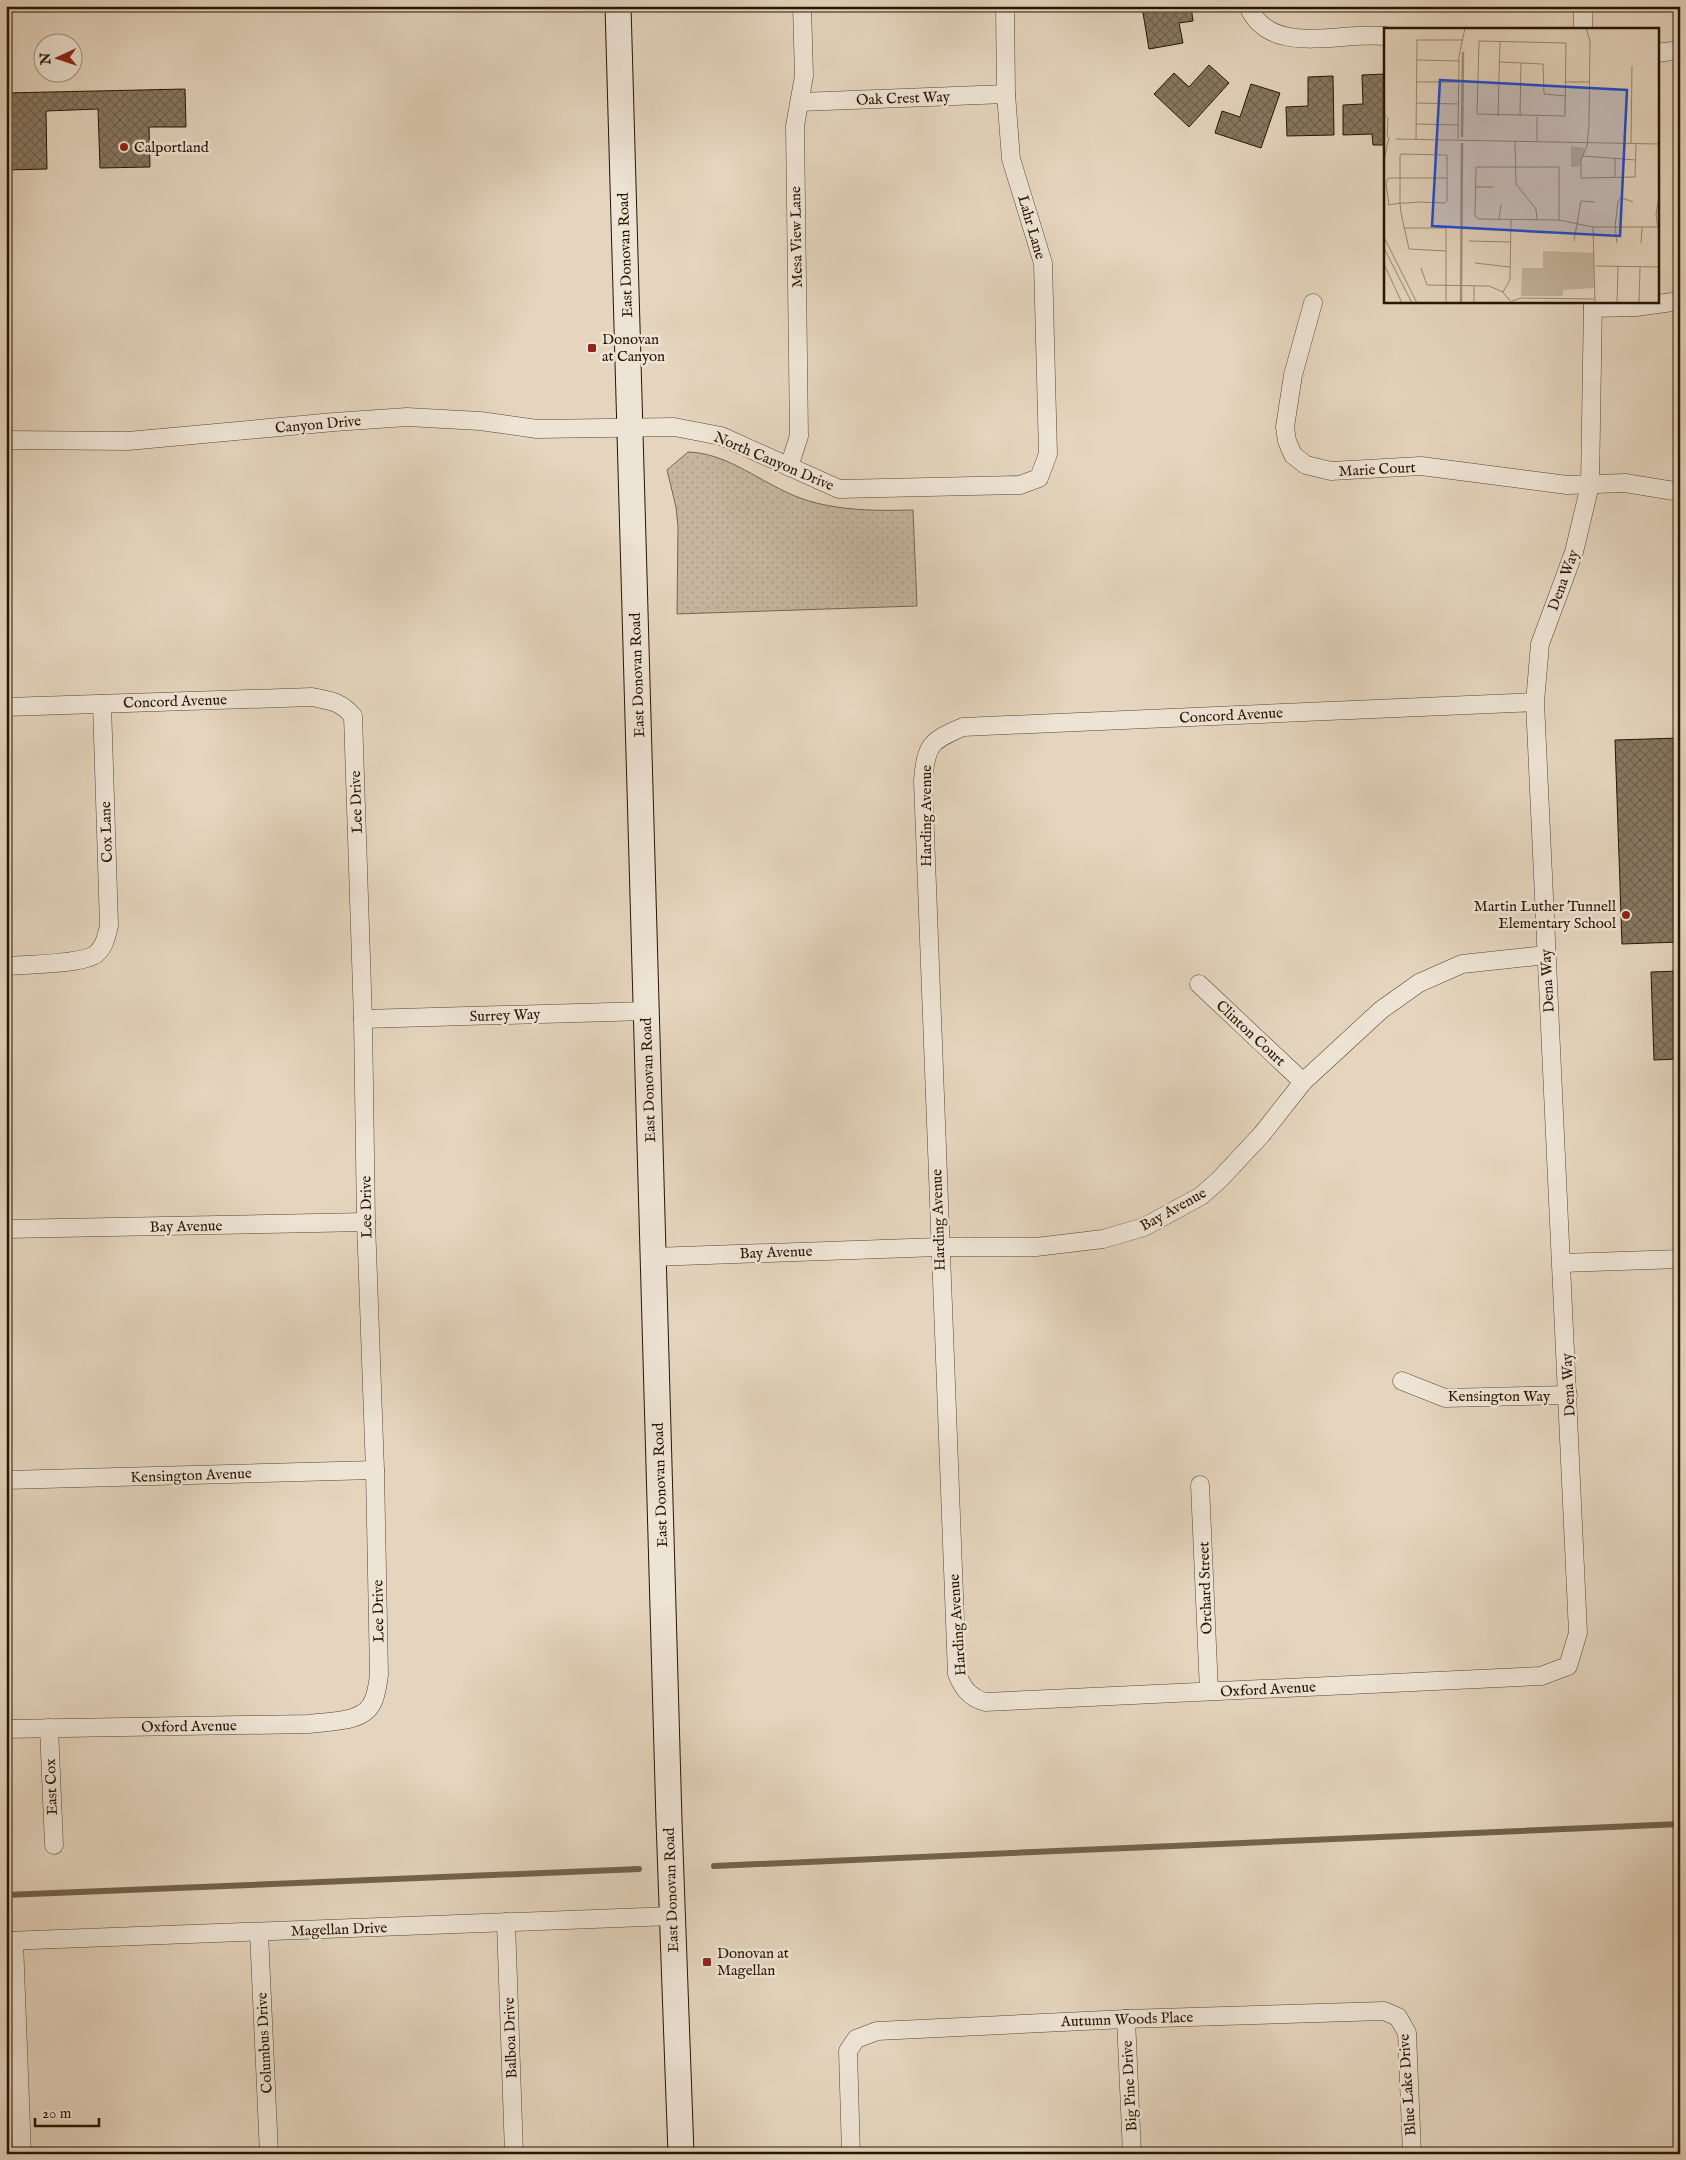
<svg xmlns="http://www.w3.org/2000/svg" width="1686" height="2160" font-family="'IM FELL English',serif">
<style>
.grass{fill:url(#grass-dots);stroke:#766650}
.lines{fill:none;stroke-linecap:round;stroke-linejoin:round}
.stream{stroke:#72624c;stroke-width:6}
.building{fill:url(#building-cross-hatch);stroke:#261601}
.street-casing{stroke:#564630;stroke-width:19}
.secondary-casing{stroke:#261601;stroke-width:27}
.street{stroke:#eee4d5;stroke-width:18}
.secondary{stroke:#eee4d5;stroke-width:25}
.poi-dot{fill:#8f2418;stroke:#eee4d5;stroke-width:2}
.labels{text-anchor:middle;stroke-width:5;stroke-linejoin:round;paint-order:stroke}
.street-label{font-size:15px;fill:#261601;stroke:#eee4d5}
.poi-label{font-size:15px;fill:#261601;stroke:#eee4d5;text-anchor:start}
.inset-river{fill:none;stroke:#a4947e;stroke-width:2.5}
.inset-road{fill:none;stroke:#998972;stroke-width:1}
.view{fill:#1d4ed8;fill-opacity:0.15;stroke:#1d4ed8;stroke-width:2.5}
.inset-edge{fill:none;stroke:#261601;stroke-width:2.5}
</style>
<defs>
<pattern id="grass-dots" width="8" height="8" patternUnits="userSpaceOnUse" patternTransform="scale(1.25)"><rect width="8" height="8" fill="#c5b59e"/><path d="M2 2h.1M6 6h.1" fill="none" stroke="#a99b86" stroke-width="1.8" stroke-linecap="round"/></pattern>
<pattern id="building-cross-hatch" width="8" height="8" patternUnits="userSpaceOnUse" patternTransform="scale(1.25)"><rect width="8" height="8" fill="#897963"/><path d="M0 0l8 8M0 8l8-8" fill="none" stroke="#70624f"/></pattern>
</defs>
<rect width="100%" height="100%" fill="#e5d5be"/>
<filter id="stains"><feTurbulence type="fractalNoise" baseFrequency=".004" numOctaves="4"/><feColorMatrix values="0 0 0 0 .2 0 0 0 0 .09 0 0 0 0 .02 0 0 0 .5 -.17"/></filter>
<radialGradient id="worn" r=".72"><stop offset=".6" stop-color="#630" stop-opacity="0"/><stop offset="1" stop-color="#630" stop-opacity=".3"/></radialGradient>
<path class="grass" d="M 688,452 C 724,453 754,477 786,492 C 825,511 870,511 913,510 L 917,606 L 677,614 L 678,527 L 676,507 L 667,470 Z"/>
<g class="lines">
<g class="stream">
<path d="M 714,1866 L 1680,1824"/>
<path d="M 6,1895 L 639,1869"/>
</g>
</g>
<g class="building">
<path d="M 1191,6 L 1193,21 L 1179,23 L 1183,43 L 1149,49 L 1142,7 Z"/>
<path d="M 1481,6 L 1506,6 L 1507,10 L 1481,11 Z"/>
<path d="M 1209,65 L 1229,83 L 1189,127 L 1154,94 L 1174,73 L 1189,87 Z"/>
<path d="M 1385,74 L 1385,145 L 1373,145 L 1372,134 L 1343,135 L 1343,105 L 1363,104 L 1362,75 Z"/>
<path d="M 1333,76 L 1334,135 L 1287,136 L 1286,107 L 1308,106 L 1308,77 Z"/>
<path d="M 1251,84 L 1280,93 L 1261,148 L 1215,133 L 1222,111 L 1240,117 Z"/>
<path d="M 185,89 L 186,127 L 149,127 L 150,167 L 100,168 L 98,109 L 46,111 L 47,169 L 6,170 L 6,93 Z"/>
<path d="M 1680,738 L 1680,942 L 1622,944 L 1615,740 Z"/>
<path d="M 1680,971 L 1680,1059 L 1654,1060 L 1651,972 Z"/>
</g>
<g class="lines">
<g class="street-casing">
<g id="street">
<path d="M 1248,6 C 1270,58 1341,31 1385,36"/>
<path d="M 1583,6 L 1583,29"/>
<path d="M 1657,53 L 1680,50"/>
<path d="M 800,102 L 1006,94"/>
<path d="M 1313,303 L 1293,375 L 1285,427 L 1287,441 L 1293,455 L 1306,465 L 1331,471 L 1421,466 L 1567,485 L 1625,483 L 1680,492"/>
<path d="M 1593,308 L 1636,307 L 1680,301"/>
<path d="M 6,440 L 128,441 L 334,422 L 407,417 L 480,421 L 537,429 L 674,427 L 721,436 L 839,489 L 1020,485 L 1039,478 L 1048,454 L 1043,263 L 1011,159 L 1006,94 L 1005,6"/>
<path d="M 789,467 L 799,436 L 795,126 L 804,76 L 802,6"/>
<path d="M 1535,702 L 963,727 C 930,741 926,745 923,781 L 957,1674 C 963,1688 969,1697 985,1702 L 1541,1676 L 1568,1666 L 1578,1633 L 1535,702 L 1540,644 L 1574,552 L 1590,485 L 1593,301"/>
<path d="M 6,707 L 312,697 C 331,701 340,701 353,716 L 363,1019 L 366,1222 L 375,1470 L 379,1675 C 378,1683 377,1691 374,1699 C 366,1724 329,1721 308,1724 L 6,1729"/>
<path d="M 6,966 C 24,965 83,964 96,954 C 105,946 106,937 109,926 L 102,704"/>
<path d="M 1199,984 L 1303,1082"/>
<path d="M 363,1019 L 646,1011"/>
<path d="M 6,1229 L 366,1222"/>
<path d="M 653,1257 L 939,1247 L 1036,1247 L 1103,1239 L 1144,1227 L 1201,1196 L 1220,1179 L 1262,1134 L 1303,1082 L 1381,1010 L 1419,983 L 1462,964 L 1546,955"/>
<path d="M 1562,1263 L 1680,1259"/>
<path d="M 1402,1381 L 1445,1398 L 1568,1395"/>
<path d="M 6,1480 L 375,1470"/>
<path d="M 1200,1485 L 1209,1691"/>
<path d="M 49,1728 L 54,1845"/>
<path d="M 506,1922 L 514,2154"/>
<path d="M 259,1932 L 269,2154"/>
<path d="M 6,1941 L 672,1916"/>
<path d="M 14,1941 L 22,2154"/>
<path d="M 1126,2019 L 1132,2154"/>
<path d="M 851,2154 L 848,2051 L 856,2039 L 877,2031 L 1126,2019 L 1384,2011 L 1398,2017 L 1407,2033 L 1412,2154"/>
</g>
</g>
<g class="secondary-casing">
<path id="secondary" d="M 618,6 L 669,1821 L 681,2154"/>
</g>
<use href="#street" class="street"/>
<use href="#secondary" class="secondary"/>
</g>
<g class="poi-dot">
<circle cx="124" cy="147" r="5"/>
<rect x="587" y="343" width="10" height="10" rx="2.5"/>
<circle cx="1626" cy="915" r="5"/>
<rect x="702" y="1957" width="10" height="10" rx="2.5"/>
</g>
<g class="labels">
<g class="street-label">
<text transform="translate(903 98) rotate(-2)" y="5">Oak Crest Way</text>
<text transform="translate(1032 227) rotate(74)" y="5">Lahr Lane</text>
<text transform="translate(796 237) rotate(-91)" y="5">Mesa View Lane</text>
<text transform="translate(625 255) rotate(-92)" y="5">East Donovan Road</text>
<text transform="translate(318 424) rotate(-5)" y="5">Canyon Drive</text>
<text transform="translate(774 461) rotate(23)" y="5">North Canyon Drive</text>
<text transform="translate(1377 469) rotate(-3)" y="5">Marie Court</text>
<text transform="translate(1563 580) rotate(-70)" y="5">Dena Way</text>
<text transform="translate(637 675) rotate(-92)" y="5">East Donovan Road</text>
<text transform="translate(175 701) rotate(-2)" y="5">Concord Avenue</text>
<text transform="translate(1231 715) rotate(-3)" y="5">Concord Avenue</text>
<text transform="translate(356 802) rotate(-92)" y="5">Lee Drive</text>
<text transform="translate(926 816) rotate(-90)" y="5">Harding Avenue</text>
<text transform="translate(106 832) rotate(-92)" y="5">Cox Lane</text>
<text transform="translate(1547 981) rotate(-93)" y="5">Dena Way</text>
<text transform="translate(505 1015) rotate(-2)" y="5">Surrey Way</text>
<text transform="translate(1251 1033) rotate(43)" y="5">Clinton Court</text>
<text transform="translate(648 1080) rotate(-92)" y="5">East Donovan Road</text>
<text transform="translate(366 1207) rotate(-91)" y="5">Lee Drive</text>
<text transform="translate(1173 1209) rotate(-29)" y="5">Bay Avenue</text>
<text transform="translate(938 1220) rotate(-92)" y="5">Harding Avenue</text>
<text transform="translate(186 1226) rotate(-1)" y="5">Bay Avenue</text>
<text transform="translate(776 1252) rotate(-2)" y="5">Bay Avenue</text>
<text transform="translate(1568 1385) rotate(-93)" y="5">Dena Way</text>
<text x="1499" y="1401">Kensington Way</text>
<text transform="translate(191 1475) rotate(-2)" y="5">Kensington Avenue</text>
<text transform="translate(660 1485) rotate(-92)" y="5">East Donovan Road</text>
<text transform="translate(1205 1588) rotate(-92)" y="5">Orchard Street</text>
<text transform="translate(378 1611) rotate(-91)" y="5">Lee Drive</text>
<text transform="translate(957 1625) rotate(-94)" y="5">Harding Avenue</text>
<text transform="translate(1268 1689) rotate(-3)" y="5">Oxford Avenue</text>
<text transform="translate(189 1726) rotate(-1)" y="5">Oxford Avenue</text>
<text transform="translate(51 1787) rotate(-92)" y="5">East Cox</text>
<text transform="translate(671 1890) rotate(-92)" y="5">East Donovan Road</text>
<text transform="translate(339 1929) rotate(-2)" y="5">Magellan Drive</text>
<text transform="translate(1127 2019) rotate(-2)" y="5">Autumn Woods Place</text>
<text transform="translate(510 2038) rotate(-92)" y="5">Balboa Drive</text>
<text transform="translate(264 2043) rotate(-93)" y="5">Columbus Drive</text>
<text transform="translate(1407 2085) rotate(-94)" y="5">Blue Lake Drive</text>
<text transform="translate(1129 2086) rotate(-93)" y="5">Big Pine Drive</text>
</g>
<g class="poi-label">
<text x="134" y="152">Calportland</text>
<text x="602" y="344">Donovan<tspan x="602" dy="17">at Canyon</tspan></text>
<text x="1616" y="911" text-anchor="end">Martin Luther Tunnell<tspan x="1616" dy="17">Elementary School</tspan></text>
<text x="717" y="1958">Donovan at<tspan x="717" dy="17">Magellan</tspan></text>
</g>
</g>
<g transform="translate(1384 28)">
<rect width="275" height="275" fill="#e5d5be"/>
<path d="M 187,118 L 201,120 L 195,139 L 187,139 ZM 159,223 L 210,225 L 210,260 L 179,262 L 179,268 L 137,268 L 138,240 L 159,240 Z" fill="#c5b59e"/>
<path d="M 164,236 L 178,242 L 183,254 L 165,255 Z" fill="#c5b59e"/>
<path class="inset-river" d="M 78,109 L 79,24M 77,275 L 78,115"/>
<path class="inset-road" d="M 202,0 L 206,13 L 205,95 L 203,118 L 197,132 L 197,150 L 251,149 L 252,116M 95,13 L 182,15 L 181,88 L 93,86 ZM 33,32 L 75,33M 115,34 L 159,36 L 160,66 L 182,68M 32,54 L 75,54M 182,54 L 206,54M 32,75 L 75,76M 0,86 L 4,90 L 3,109M 114,88 L 116,13M 136,88 L 137,35M 32,96 L 74,97M 12,111 L 275,116M 32,111 L 33,12 L 78,12M 74,111 L 75,28 L 81,0M 131,113 L 132,156 L 152,181 L 153,191M 153,113 L 153,89M 247,116 L 248,38M 51,126 L 52,111M 199,128 L 252,132M 0,132 L 5,109M 231,149 L 231,131M 91,159 L 109,159M 275,169 L 272,187 L 275,205M 115,192 L 117,177M 175,192 L 175,139 L 92,139 L 91,188 L 95,191 L 175,192 L 209,199 L 275,199M 209,199 L 211,275M 20,200 L 62,200 L 62,275M 0,209 L 33,275M 85,213 L 126,214M 190,213 L 197,173 L 211,174M 233,215 L 231,199 L 234,173 L 238,170 L 249,174M 257,215 L 258,200M 0,220 L 28,275M 62,223 L 25,221 L 17,185 L 16,175 L 16,128 L 17,126 L 63,127 L 63,173 L 61,175 L 34,174 L 23,175 L 16,175 L 5,177 L 2,155 L 4,150 L 63,150M 91,235 L 126,239M 0,236 L 18,275M 212,238 L 275,239M 37,240 L 43,257 L 105,258 L 119,264 L 128,275M 119,264 L 126,252 L 127,192M 128,273 L 137,270 L 211,271M 90,275 L 90,258M 233,275 L 234,239M 255,275 L 256,239"/>
<path class="view" d="M 56,52 L 243,62 L 236,208 L 48,198 Z"/>
<rect width="275" height="275" class="inset-edge"/>
</g>
<rect width="1686" height="2160" fill="none" stroke="#e5d5be" stroke-width="25"/>
<rect x="8" y="8" width="1671" height="2145" fill="none" stroke="#261601" stroke-width="2.5"/>
<rect x="12" y="12" width="1661" height="2135" fill="none" stroke="#261601"/>
<g transform="translate(58 58) rotate(267)"><circle r="24" fill="#eee4d5" stroke="#9e9280"/>
<path d="M0-4L9 19L0 12L-9 19Z" fill="#8f2418"/>
<text y="-8" font-size="14" font-weight="bold" text-anchor="middle" fill="#261601">N</text>
</g>
<path d="M35 2118v8h64v-8" fill="none" stroke="#261601" stroke-width="2.5"/>
<text x="42" y="2118" font-size="15" fill="#261601" stroke="#eee4d5" stroke-width="4" paint-order="stroke">20 m</text>
<rect width="100%" height="100%" filter="url(#stains)"/>
<rect width="100%" height="100%" fill="url(#worn)"/>
</svg>
